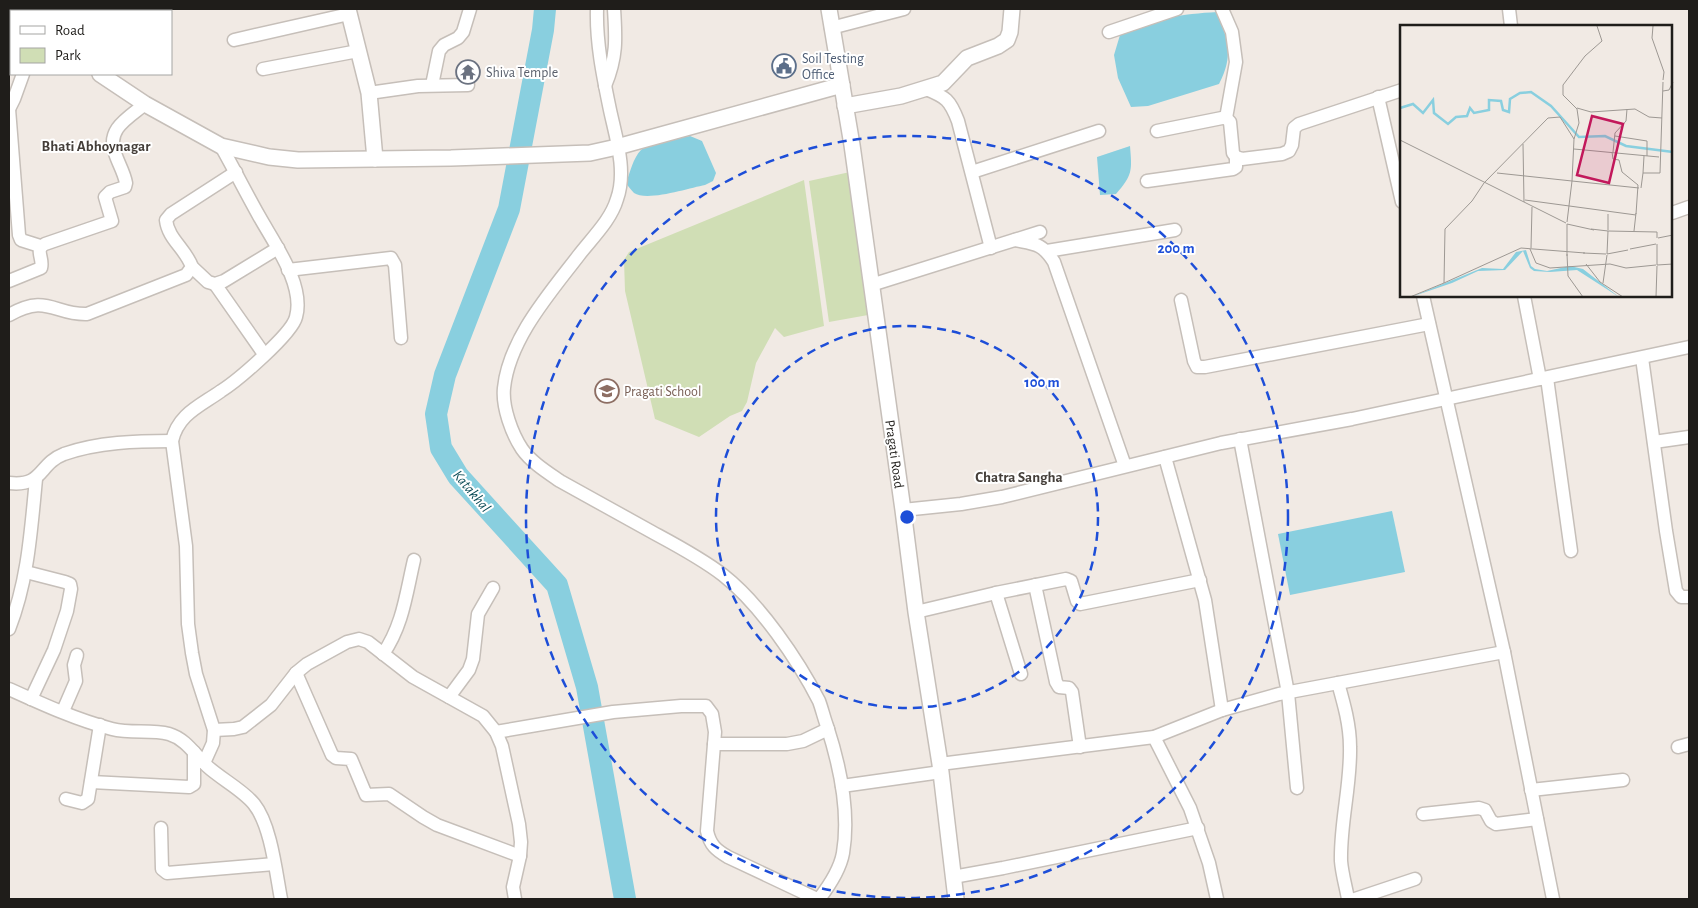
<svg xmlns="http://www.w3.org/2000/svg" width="1698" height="908" font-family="'Alegreya Sans',sans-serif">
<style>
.green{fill:#d0deb5}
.water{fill:#89cfdf}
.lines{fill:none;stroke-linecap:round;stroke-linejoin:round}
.river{stroke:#89cfdf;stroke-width:22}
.minor-casing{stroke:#c6bfb9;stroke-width:15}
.tertiary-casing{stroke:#c6bfb9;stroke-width:18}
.minor{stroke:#fff;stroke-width:12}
.tertiary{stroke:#fff;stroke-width:15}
.ring{fill:none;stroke:#1d4ed8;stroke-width:2.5;stroke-dasharray:9 6}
.labels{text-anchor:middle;stroke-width:4;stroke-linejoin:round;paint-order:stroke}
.service-label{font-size:14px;fill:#4e5e75;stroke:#fff;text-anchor:start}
.worship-label{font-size:14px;fill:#5b616d;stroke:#fff;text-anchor:start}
.education-label{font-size:14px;fill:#785e54;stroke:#fff;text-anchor:start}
.street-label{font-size:14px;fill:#1f1d1a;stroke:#fff}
.neighbourhood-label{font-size:15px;font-weight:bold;fill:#443e39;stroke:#fff}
.water-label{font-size:15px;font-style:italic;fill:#084954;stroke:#fff}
.inset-river{fill:none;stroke:#89cfdf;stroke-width:2.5}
.inset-road{fill:none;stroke:#9d9893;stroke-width:1}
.view{fill:#c2185b;fill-opacity:0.15;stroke:#c2185b;stroke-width:2.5}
.inset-edge{fill:none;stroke:#1f1d1a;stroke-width:2.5}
.centre{fill:#1d4ed8;stroke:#fff;stroke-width:2.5}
.ring-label{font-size:15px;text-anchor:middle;font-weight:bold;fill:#1d4ed8;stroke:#fff;stroke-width:4;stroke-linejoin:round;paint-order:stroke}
</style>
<rect width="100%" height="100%" fill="#f1eae4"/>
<g class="green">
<path d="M 850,172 L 868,315 L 829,322 L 809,181 Z"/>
<path d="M 804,180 L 824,326 L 784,337 L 775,328 L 756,363 L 747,402 L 742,411 L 730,416 L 699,437 L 655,419 L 625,291 L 624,260 L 629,252 Z"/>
</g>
<g class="water">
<path d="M 1217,12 C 1228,40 1234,55 1219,84 L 1148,106 L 1131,107 L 1118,78 L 1114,55 L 1120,35 C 1149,18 1184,14 1217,12 Z"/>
<path d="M 690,136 L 702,141 L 716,173 L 713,181 L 705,185 C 689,188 647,202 634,193 C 631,190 628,186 626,183 C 630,173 633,158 641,150 C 650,141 678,138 690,136 Z"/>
<path d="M 1130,146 C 1132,170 1133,175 1116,194 L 1100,195 L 1097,157 Z"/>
<path d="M 1392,511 L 1405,572 L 1290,595 L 1278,534 Z"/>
</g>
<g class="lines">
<path class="river" d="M 545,9 L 543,30 L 509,209 L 445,375 L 436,414 L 441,448 L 458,476 L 557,585 L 587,687 L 625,899"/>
<g class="minor-casing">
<g id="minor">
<path d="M 597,9 C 596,43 603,76 610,110 C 616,138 627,171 617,199 C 611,220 592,238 579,255 C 550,293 509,339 504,388 C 502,407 512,434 522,449 C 531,462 547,472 560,481 C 591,498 621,515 652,532 C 676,545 701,558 723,575 C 760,604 798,660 819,701 C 822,709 824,718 827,726 C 840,766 850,811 843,853 C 840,870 829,886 819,899"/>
<path d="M 1222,9 L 1232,32 L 1236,62 L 1226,118"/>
<path d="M 1509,9 L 1511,26"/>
<path d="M 61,11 L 63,9"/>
<path d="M 831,28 L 904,9"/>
<path d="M 1109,32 L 1177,9"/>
<path d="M 234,40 L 349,14"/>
<path d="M 263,69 L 358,51"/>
<path d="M 432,85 L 439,51 L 444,45 L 458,38 L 463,32 L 470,9"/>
<path d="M 605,86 C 617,57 616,39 614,9"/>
<path d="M 926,89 C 946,97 950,100 958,121 L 991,248"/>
<path d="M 369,93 L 418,86 L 468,85"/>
<path d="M 1378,97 L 1402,202"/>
<path d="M 9,109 L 19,235 L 21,240 L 40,246"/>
<path d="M 9,109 L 14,99 L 23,74"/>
<path d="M 1157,131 L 1222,118 L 1226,118 L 1230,122 L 1233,153 L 1236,157 L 1242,159 L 1282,154 L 1289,151 L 1292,145 L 1294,128 L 1299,124 L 1402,90"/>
<path d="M 972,172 L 1099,131"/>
<path d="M 1147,181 L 1233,169 L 1236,167 L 1236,157"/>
<path d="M 1672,213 L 1689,207"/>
<path d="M 1015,240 C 1035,244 1042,243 1054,262 L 1125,466"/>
<path d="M 1047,251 L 1175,230"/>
<path d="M 192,267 L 208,282 L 215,284 L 224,281 L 278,248"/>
<path d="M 288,270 L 391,258 L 395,265 L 401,338"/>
<path d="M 9,281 L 41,268 C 44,258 34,250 45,244 L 112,221 L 105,197 L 110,192 L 125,187 L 126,183 C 124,172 118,163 115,153 C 106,129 128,118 145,104"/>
<path d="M 215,284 L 264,354"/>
<path d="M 871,285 L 1040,232"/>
<path d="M 1423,296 L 1504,652 L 1553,899"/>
<path d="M 1524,296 L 1540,379"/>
<path d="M 1181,300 L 1194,361 L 1197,367 L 1205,367 L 1429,324"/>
<path d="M 9,315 C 47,293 54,315 87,314 L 186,275 L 192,267 C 186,249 168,239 166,220 L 171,214 L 236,172"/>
<path d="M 1642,358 L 1666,531 L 1676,591 L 1681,597 L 1689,597"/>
<path d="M 1547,378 L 1571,551"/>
<path d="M 1240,439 L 1288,693 L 1297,788"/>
<path d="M 1654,442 L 1689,437"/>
<path d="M 1165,457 L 1205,600 L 1222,710"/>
<path d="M 9,483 C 44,487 38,464 64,454 C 98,442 137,441 172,441"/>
<path d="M 903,510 L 961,504 L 1002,497 L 1221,443 L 1352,419 L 1689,347"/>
<path d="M 26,572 L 65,582 L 70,584 L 71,589 L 67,611 L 54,650 L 31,699"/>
<path d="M 1035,585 L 1056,682 L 1059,687 L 1069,688 L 1072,692 L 1080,747"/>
<path d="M 996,593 L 1021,674"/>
<path d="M 916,612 L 996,593 L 1066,579 L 1071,581 L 1077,601 L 1080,604 L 1200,580"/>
<path d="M 9,629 C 28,581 31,530 36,479"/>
<path d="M 383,654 C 403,625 406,594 414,560"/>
<path d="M 296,673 L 332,755 L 336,758 L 351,759 L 366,795 L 389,794 L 423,817 L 437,825 L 520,856"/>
<path d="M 1338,683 C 1344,704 1350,725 1350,747 C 1351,785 1340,823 1341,861 C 1342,874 1346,887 1348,899"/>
<path d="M 9,689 C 42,704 77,720 112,729 C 131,734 151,729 169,734 C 186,739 195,755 207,766 C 221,779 243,790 254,804 C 271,825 276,873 281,899"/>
<path d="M 449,697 L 469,670 L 473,659 L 478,614 L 493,588"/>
<path d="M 63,711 L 76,681 L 74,665 L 77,655"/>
<path d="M 214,730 L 234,729 L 243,727 L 271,705 L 296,673 L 307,664 L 347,642 L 359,639 L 368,642 L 413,677 L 483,716 L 496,732 L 502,746 L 519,824 L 521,842 L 520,856 L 513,887 L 515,899"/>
<path d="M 496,732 L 613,712 L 681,706 L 706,706 L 712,714 L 715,732 L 707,831 C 710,845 716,850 728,857 L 817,899"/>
<path d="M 1154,737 L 1190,808 L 1209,863 L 1217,899"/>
<path d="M 714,744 L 787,744 L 803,741 L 828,729"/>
<path d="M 1678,747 L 1689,744"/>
<path d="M 204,763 L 213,743 L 214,730 L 196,674 L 192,653 L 188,624 L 186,546 L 172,441 C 178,414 200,406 221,391 C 237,381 292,334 296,317 C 305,285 274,243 259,216 C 246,193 234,169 221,146"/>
<path d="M 940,764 L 1154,737 L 1222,710 L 1279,694 L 1504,652"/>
<path d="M 91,782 L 189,787 L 194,784 L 194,752"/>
<path d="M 842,786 L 941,772"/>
<path d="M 1531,790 L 1623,780"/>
<path d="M 66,799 L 82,803 L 88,799 L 100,725"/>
<path d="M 1423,814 L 1479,808 L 1485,810 L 1491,821 L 1496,824 L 1537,819"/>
<path d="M 161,828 L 162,869 L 167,873 L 274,864"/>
<path d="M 953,877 L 1003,868 L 1198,828"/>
<path d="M 1355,899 L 1415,879"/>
</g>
</g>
<g class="tertiary-casing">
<g id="tertiary">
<path d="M 348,9 L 369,93 L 375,159"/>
<path d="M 829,9 L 852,145 L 903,510 L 916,612 L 940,764 L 956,899"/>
<path d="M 9,14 L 11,16"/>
<path d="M 100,74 L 145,104 L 221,146 L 269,157 L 298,160 L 451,158 L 590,153 L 617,147 L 842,85"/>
<path d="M 845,106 L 901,96 L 943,83 L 967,58 L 998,46 L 1007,40 L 1010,32 L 1012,9"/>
</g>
</g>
<use href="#minor" class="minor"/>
<use href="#tertiary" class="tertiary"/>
</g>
<g class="ring">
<circle cx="907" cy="517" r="191"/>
<circle cx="907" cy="517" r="381"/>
</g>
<defs>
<g id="civic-ring" transform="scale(1.25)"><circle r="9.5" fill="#fff" stroke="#5c6f8a" stroke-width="1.5"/><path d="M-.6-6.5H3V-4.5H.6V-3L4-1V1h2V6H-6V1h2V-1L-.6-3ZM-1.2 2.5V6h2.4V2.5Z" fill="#5c6f8a"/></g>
<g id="temple-ring" transform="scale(1.25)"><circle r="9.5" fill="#fff" stroke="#6b7280" stroke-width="1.5"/><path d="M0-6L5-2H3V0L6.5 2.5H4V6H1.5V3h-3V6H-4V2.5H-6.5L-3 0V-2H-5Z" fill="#6b7280"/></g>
<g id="school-ring" transform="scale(1.25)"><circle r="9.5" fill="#fff" stroke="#8d6e63" stroke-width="1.5"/><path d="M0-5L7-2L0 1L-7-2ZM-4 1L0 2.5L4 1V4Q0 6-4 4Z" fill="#8d6e63"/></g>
</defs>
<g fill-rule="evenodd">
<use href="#civic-ring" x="784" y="66"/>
<use href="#temple-ring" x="468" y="72"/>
<use href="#school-ring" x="607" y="391"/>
</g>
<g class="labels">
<g class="service-label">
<text x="802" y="63">Soil Testing<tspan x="802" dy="16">Office</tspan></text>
</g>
<g class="worship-label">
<text x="486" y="77">Shiva Temple</text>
</g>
<g class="education-label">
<text x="624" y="396">Pragati School</text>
</g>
<g class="street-label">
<text transform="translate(895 454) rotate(82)" y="5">Pragati Road</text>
</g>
<g class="neighbourhood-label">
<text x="96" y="151">Bhati Abhoynagar</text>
<text x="1019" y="482">Chatra Sangha</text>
</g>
<g class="water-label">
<text transform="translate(472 491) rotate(50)" y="5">Katakhal</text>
</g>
</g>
<g transform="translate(1400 25)">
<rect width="272" height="272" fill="#f1eae4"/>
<path d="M 126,225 L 131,241 L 135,244 L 147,246 L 170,241 L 183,244 L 219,272 L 177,245 L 150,247 L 134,246 L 130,243 L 123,226 L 105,245 L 78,246 L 52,258 L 11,272 L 82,243 L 103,244 L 116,227 Z" fill="#89cfdf"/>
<path class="inset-river" d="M 0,83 L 13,79 L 23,88 L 33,75 L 34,88 L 48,99 L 56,92 L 67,91 L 70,83 L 74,88 L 89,85 L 89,75 L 101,76 L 103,85 L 109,87 L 110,74 L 120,68 L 131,67 L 151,81 L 179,112 L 205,111 L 226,121 L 273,127"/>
<path class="inset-road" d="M 253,1 L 252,13 L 264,47 L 263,55M 263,66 L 269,65 L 273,57M 177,83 L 191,87 L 235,84 L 249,92 L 262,93M 215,111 L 247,116 L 247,131M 0,115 L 166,198M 123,119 L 124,177M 174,124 L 259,132M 212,127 L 213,134 L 219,135 L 222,147 L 238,160 L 236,189M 213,127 L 215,108 L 226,96 L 227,84M 97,148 L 172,156 L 174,114 L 179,98 L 177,84 L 163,70 L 163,60 L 185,31 L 202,16 L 197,1M 243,148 L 244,131M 241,163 L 243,148 L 260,148 L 263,57M 125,175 L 236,190M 167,197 L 172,156 L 239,163M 191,204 L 208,206M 208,205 L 208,189M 208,206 L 257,207 L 257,213M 234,206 L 236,188M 258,213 L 273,210M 131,223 L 132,182M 130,224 L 136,238 L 150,243 L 210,239 L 226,243 L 256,240M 230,224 L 256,219M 183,228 L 206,229M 167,229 L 168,251 L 183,272M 207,229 L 208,206M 207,229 L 228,225M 167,231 L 167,199 L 194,205M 186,239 L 200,257 L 223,272M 257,240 L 257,219M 257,240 L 273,239M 44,258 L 121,223 L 185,228M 203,258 L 207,230M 10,272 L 44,258 L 45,204 L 72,176 L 84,158 L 148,93 L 160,92 L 174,114M 256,272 L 257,241"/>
<path class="view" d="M 192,91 L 223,99 L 209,158 L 177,150 Z"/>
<rect width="272" height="272" class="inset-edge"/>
</g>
<circle cx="907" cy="517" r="8" class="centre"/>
<g class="ring-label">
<text x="1176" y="253">200 m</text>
<text x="1042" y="387">100 m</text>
</g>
<rect width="1698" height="908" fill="none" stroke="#1f1d1a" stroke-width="20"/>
<rect x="10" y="10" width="162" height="65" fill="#ffffff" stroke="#a5a5a3"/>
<rect x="20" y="26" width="25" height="8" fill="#ffffff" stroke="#a5a5a3"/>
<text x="55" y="35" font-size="15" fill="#1f1d1a">Road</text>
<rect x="20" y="48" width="25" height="15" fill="#d0deb5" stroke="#a5a5a3"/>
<text x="55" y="60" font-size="15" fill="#1f1d1a">Park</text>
</svg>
